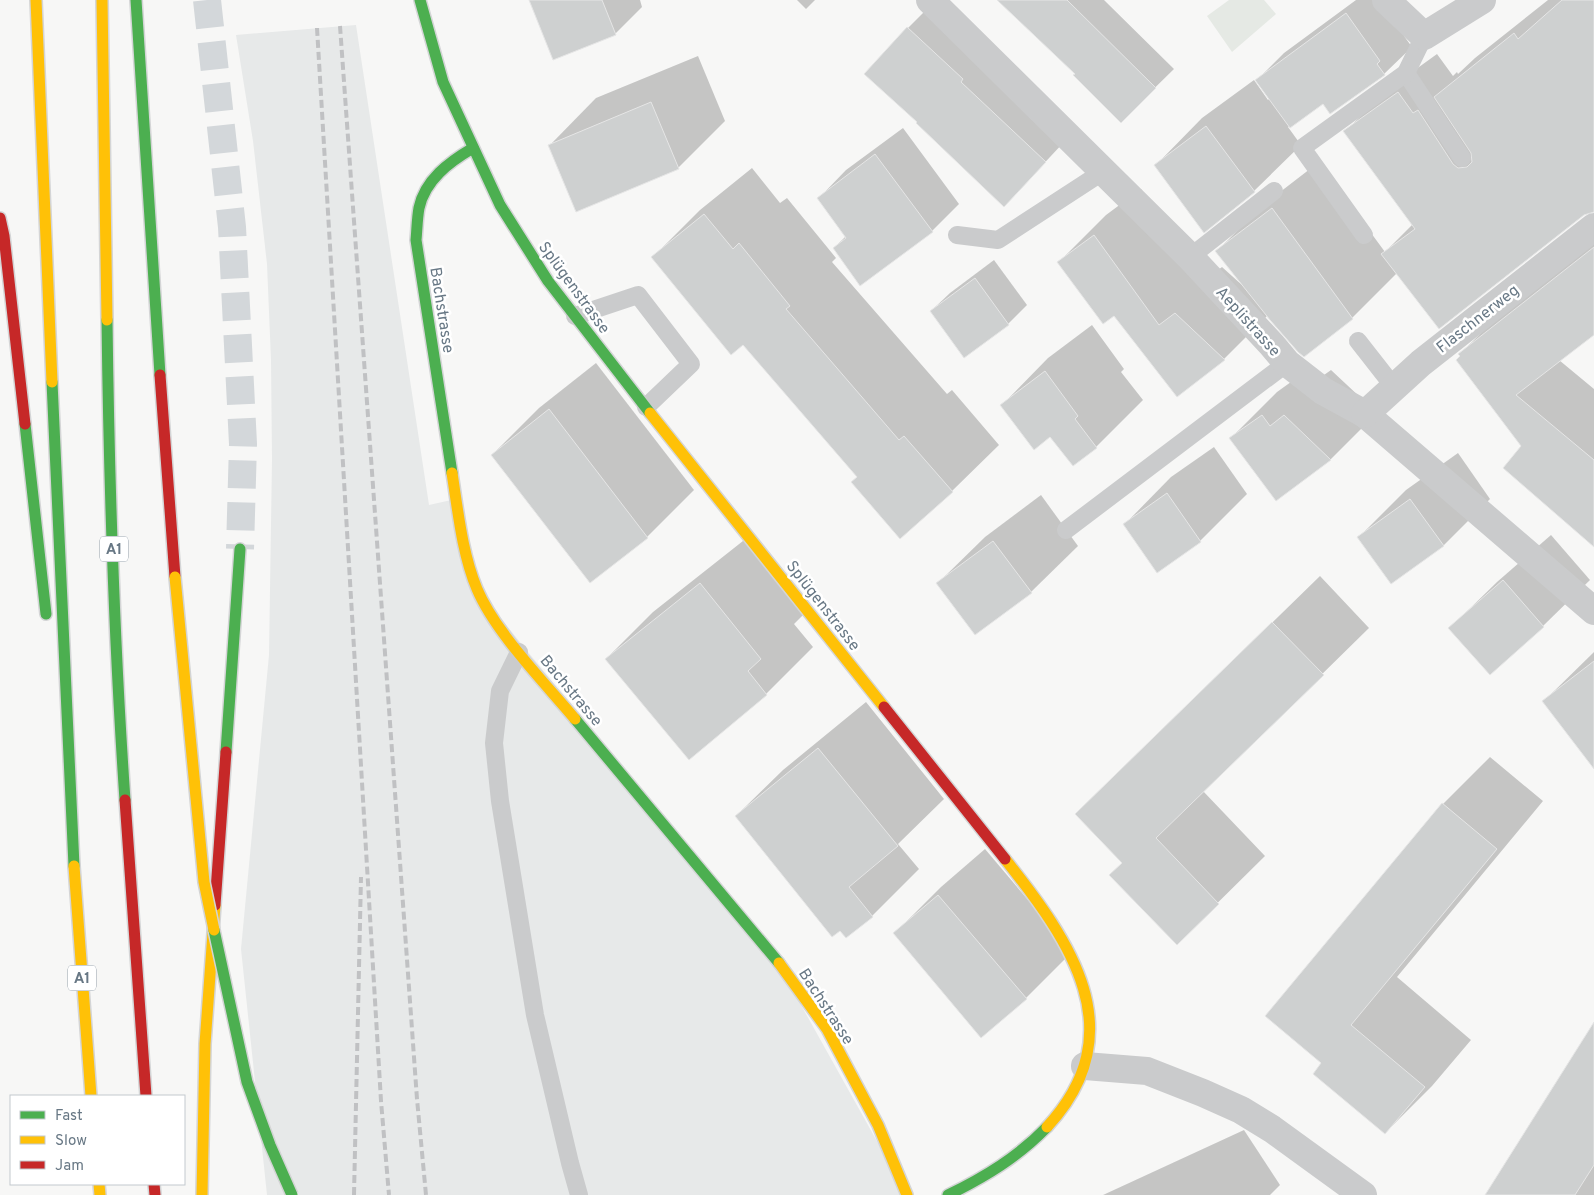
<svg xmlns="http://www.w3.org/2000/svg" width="1594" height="1195" font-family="Overpass,sans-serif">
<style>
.built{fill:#e7e9e9}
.green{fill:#e5e9e4}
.shadow{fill:#0003}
.building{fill:#ced0d0;stroke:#e6e6e6}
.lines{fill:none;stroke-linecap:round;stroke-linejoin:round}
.highway-tunnel{stroke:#d3d7da;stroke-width:28;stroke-dasharray:28 14;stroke-linecap:butt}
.fast-casing{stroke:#d4d5d6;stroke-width:14}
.slow-casing{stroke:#d4d5d6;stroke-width:14}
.jam-casing{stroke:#d4d5d6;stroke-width:14}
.lane{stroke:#cacbcc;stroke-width:18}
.street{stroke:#cacbcc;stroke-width:28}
.fast{stroke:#4caf50;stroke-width:11}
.slow{stroke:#ffc107;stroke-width:11}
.jam{stroke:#c62828;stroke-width:11}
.rail{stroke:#c0c1c3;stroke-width:4;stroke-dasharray:8 4;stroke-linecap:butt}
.fast-bridge-casing{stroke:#d3d4d4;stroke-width:14;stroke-linecap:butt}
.slow-bridge-casing{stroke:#d3d4d4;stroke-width:14;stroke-linecap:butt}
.fast-bridge{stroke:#4caf50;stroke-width:11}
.slow-bridge{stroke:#ffc107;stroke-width:11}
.labels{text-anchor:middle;stroke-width:5;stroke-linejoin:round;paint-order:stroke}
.shield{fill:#fff;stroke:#95a0aa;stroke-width:1}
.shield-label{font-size:15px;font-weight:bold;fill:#687885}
.street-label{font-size:16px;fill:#687885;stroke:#fff}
</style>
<rect width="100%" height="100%" fill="#f7f7f6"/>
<path class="built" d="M 356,25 L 429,505 L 456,499 L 477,589 L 772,953 L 907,1195 L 267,1195 L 241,949 L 269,655 L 272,459 L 271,360 L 267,264 L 253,141 L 236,35 Z"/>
<path class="green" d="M 1229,0 L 1264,0 L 1276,14 L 1232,52 L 1207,16 Z"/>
<g class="shadow">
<path d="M 530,0 L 640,0 L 642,7 L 615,34 Z"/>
<path d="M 797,0 L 815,0 L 806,9 Z"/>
<path d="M 999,0 L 1104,0 L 1174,69 L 1121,121 L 1076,74 Z"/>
<path d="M 1356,0 L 1383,0 L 1407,32 L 1404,36 L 1412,47 L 1384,74 L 1323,102 L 1288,127 L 1301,145 L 1254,191 L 1156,165 L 1202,118 L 1254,80 L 1268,100 L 1270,98 L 1257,80 L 1284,53 Z"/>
<path d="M 1548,0 L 1594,0 L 1594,211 L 1397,273 L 1352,318 L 1304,355 L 1268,315 L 1224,359 L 1177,395 L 1114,314 L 1059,262 L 1106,215 L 1141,189 L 1206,279 L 1222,267 L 1242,285 L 1243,284 L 1217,251 L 1263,205 L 1319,162 L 1385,252 L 1413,224 L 1345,132 L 1383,93 L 1437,54 L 1453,76 L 1457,72 L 1458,74 L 1475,58 Z"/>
<path d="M 926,10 L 1064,142 L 1023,186 L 908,28 Z"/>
<path d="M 698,56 L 725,121 L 678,168 L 550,145 L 596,98 Z"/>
<path d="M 903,128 L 959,204 L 932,231 L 834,248 L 846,236 L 819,198 L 846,170 Z"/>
<path d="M 752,168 L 780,203 L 787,198 L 836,258 L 832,262 L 947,394 L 952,390 L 999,445 L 952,491 L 858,476 L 743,343 L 653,257 L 700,210 Z"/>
<path d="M 1594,240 L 1594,333 L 1559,360 L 1594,389 L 1594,545 L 1523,447 L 1460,354 L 1499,315 Z"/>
<path d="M 994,260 L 1027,305 L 1008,324 L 964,356 L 931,311 L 950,293 Z"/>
<path d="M 1092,325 L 1124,369 L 1121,372 L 1143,400 L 1096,447 L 1073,464 L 1051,436 L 1002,405 L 1048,358 Z"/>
<path d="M 596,363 L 694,490 L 647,537 L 492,455 L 539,408 Z"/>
<path d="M 1309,369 L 1317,380 L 1331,370 L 1377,413 L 1331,459 L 1276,499 L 1231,438 L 1277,392 Z"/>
<path d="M 1214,447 L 1247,494 L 1200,541 L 1157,571 L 1125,524 L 1171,477 Z"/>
<path d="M 1458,453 L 1490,499 L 1443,546 L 1359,537 L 1406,490 Z"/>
<path d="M 1041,495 L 1078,546 L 1031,592 L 938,583 L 985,537 Z"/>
<path d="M 1551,535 L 1590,580 L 1543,626 L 1450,628 L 1497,582 Z"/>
<path d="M 748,537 L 807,611 L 794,624 L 813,647 L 766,694 L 606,659 L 653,612 Z"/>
<path d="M 1320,576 L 1369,628 L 1203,791 L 1265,856 L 1177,943 L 1123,863 L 1123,768 Z"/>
<path d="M 1594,652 L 1594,741 L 1544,701 Z"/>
<path d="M 866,702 L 944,799 L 898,844 L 919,869 L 872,916 L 736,816 L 783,770 Z"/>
<path d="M 1490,757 L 1543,801 L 1397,977 L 1471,1040 L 1432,1086 L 1385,1133 L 1323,1063 L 1443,804 Z"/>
<path d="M 985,849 L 1072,952 L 1026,998 L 894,934 L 941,887 Z"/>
<path d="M 1594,1024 L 1594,1195 L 1507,1195 Z"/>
<path d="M 1244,1130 L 1280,1185 L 1270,1195 L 1103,1195 Z"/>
</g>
<g class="building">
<path d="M 529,0 L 602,0 L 616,35 L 553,60 Z"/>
<path d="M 997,0 L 1067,0 L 1156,88 L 1121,123 L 1073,75 L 1075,74 Z"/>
<path d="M 1562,0 L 1594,0 L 1594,212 L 1584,215 L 1439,329 L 1381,254 L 1415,229 L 1343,131 L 1398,92 L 1413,113 L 1418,110 L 1453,164 L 1458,168 L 1467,167 L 1472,162 L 1471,153 L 1434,97 L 1514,33 L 1518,39 Z"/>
<path d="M 1346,13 L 1380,61 L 1377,64 L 1385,75 L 1330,114 L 1323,104 L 1290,128 L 1255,80 Z"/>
<path d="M 907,27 L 963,79 L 961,82 L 1046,162 L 1004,207 L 916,123 L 917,122 L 864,74 Z"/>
<path d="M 651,102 L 679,169 L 576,212 L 548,145 Z"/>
<path d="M 1206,126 L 1255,192 L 1204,233 L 1154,165 Z"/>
<path d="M 875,154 L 933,232 L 860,286 L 833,248 L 846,238 L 817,198 Z"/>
<path d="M 1272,208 L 1353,319 L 1304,357 L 1298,352 L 1270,320 L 1215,251 Z"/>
<path d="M 704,214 L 733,249 L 739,243 L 790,306 L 786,309 L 899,440 L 904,436 L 953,492 L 900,539 L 851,482 L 857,477 L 743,345 L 731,355 L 651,257 Z"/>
<path d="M 1094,235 L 1159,325 L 1175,313 L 1225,360 L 1177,397 L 1114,316 L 1103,324 L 1057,262 Z"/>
<path d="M 1594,247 L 1594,335 L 1516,395 L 1594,460 L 1594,547 L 1503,468 L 1521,446 L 1456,360 L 1460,356 L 1458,354 Z"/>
<path d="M 975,278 L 1009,325 L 964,358 L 930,311 Z"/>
<path d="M 1045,371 L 1078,416 L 1075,419 L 1097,448 L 1073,466 L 1050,437 L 1034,450 L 1000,405 Z"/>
<path d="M 549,409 L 648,538 L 590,583 L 491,455 Z"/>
<path d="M 1262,415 L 1270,426 L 1284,415 L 1331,460 L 1276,501 L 1229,438 Z"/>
<path d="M 1167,493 L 1201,542 L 1157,573 L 1123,524 Z"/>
<path d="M 1410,499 L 1444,546 L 1391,584 L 1357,537 Z"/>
<path d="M 993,541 L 1032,593 L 975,635 L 936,583 Z"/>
<path d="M 1503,580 L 1544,627 L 1490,675 L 1448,628 Z"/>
<path d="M 700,583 L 761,659 L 748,671 L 767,695 L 689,760 L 605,659 Z"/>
<path d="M 1272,622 L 1324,675 L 1156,838 L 1219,904 L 1177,945 L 1109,875 L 1122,863 L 1075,814 Z"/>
<path d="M 1594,661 L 1594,769 L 1542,701 Z"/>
<path d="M 818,748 L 898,846 L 849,887 L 873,917 L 846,938 L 840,931 L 832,937 L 735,816 Z"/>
<path d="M 1442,803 L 1497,849 L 1351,1025 L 1425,1087 L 1385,1134 L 1313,1074 L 1321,1063 L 1265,1016 Z"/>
<path d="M 938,895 L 1027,999 L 981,1038 L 893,933 Z"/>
<path d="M 1594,1022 L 1594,1165 L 1575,1195 L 1485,1195 Z"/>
</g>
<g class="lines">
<path class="highway-tunnel" d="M 207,0 L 232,227 L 243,444 L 240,549"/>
<g class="fast-casing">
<g id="fast">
<path d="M 136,0 L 160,375"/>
<path d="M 420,0 L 443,82 L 500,205 L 548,281 L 650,413"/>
<path d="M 107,320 C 109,480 114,641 125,800"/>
<path d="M 52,382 L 74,866"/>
<path d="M 25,424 L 46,614"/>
<path d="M 452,473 L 416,240 C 417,230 417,219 419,208 C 425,180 449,162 473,148"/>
<path d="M 575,719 L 779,963"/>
<path d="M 226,752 L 240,549"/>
<path d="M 948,1195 C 985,1177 1018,1157 1047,1127"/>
</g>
</g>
<g class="slow-casing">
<g id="slow">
<path d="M 36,0 L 52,382"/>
<path d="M 102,0 L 107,320"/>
<path d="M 650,413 L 884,707"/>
<path d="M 452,473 C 458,511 462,553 477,589 C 495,632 544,682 575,719"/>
<path d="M 1005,859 C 1070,941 1135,1032 1047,1127"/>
<path d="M 74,866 L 91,1096"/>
<path d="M 779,963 L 827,1029 L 878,1125 L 907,1195"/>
<path d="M 99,1184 L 100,1195"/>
<path d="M 202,1195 L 205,1044 L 215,905"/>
</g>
</g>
<g class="jam-casing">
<g id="jam">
<path d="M 0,218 L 4,236 L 25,424"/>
<path d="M 160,375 L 175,577"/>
<path d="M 884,707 L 1005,859"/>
<path d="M 125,800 L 146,1096"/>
<path d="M 215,905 L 226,752"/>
<path d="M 154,1184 L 155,1195"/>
</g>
</g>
<g class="lane">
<path d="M 1406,73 L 1462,158"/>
<path d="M 957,235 L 998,240 L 1104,171"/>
<path d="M 1364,235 L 1302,148 L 1406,73 L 1424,36"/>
<path d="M 1190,257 L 1274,191"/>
<path d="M 575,316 L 638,295 L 691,364 L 646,407"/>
<path d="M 1358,341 L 1394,387"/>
<path d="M 1066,530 L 1287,363"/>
<path d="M 519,652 L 500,691 L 494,743 L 500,801 L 535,1015 L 570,1163 L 579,1195"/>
</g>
<g class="street">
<path d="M 930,0 L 1190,257 L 1272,345 L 1287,363 L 1323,391 L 1365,414 L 1594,611"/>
<path d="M 1386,0 L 1424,36 L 1482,0"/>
<path d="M 1365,414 L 1421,363 L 1594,227"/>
<path d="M 1085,1066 L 1147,1071 L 1203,1093 L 1241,1110 L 1272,1129 L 1363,1195"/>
</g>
<use href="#fast" class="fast"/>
<use href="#slow" class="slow"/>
<use href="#jam" class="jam"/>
<g class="rail">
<path d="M 340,26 L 417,1099 L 426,1195"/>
<path d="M 317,28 L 381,1101 L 389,1195"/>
<path d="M 354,1195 L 361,877"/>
</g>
<g class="fast-bridge-casing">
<path id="fast-bridge" d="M 214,930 L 247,1082 L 270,1145 L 292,1195"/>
</g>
<g class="slow-bridge-casing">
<path id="slow-bridge" d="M 175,577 L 204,882 L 214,930"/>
</g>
<use href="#fast-bridge" class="fast-bridge"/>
<use href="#slow-bridge" class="slow-bridge"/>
</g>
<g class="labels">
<g class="shield">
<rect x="100" y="536.5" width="28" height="25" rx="4"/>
<rect x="68" y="965.5" width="28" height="25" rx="4"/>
</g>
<g class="shield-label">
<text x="114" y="554">A1</text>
<text x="82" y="983">A1</text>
</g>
<g class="street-label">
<text transform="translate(575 287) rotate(54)" y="6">Splügenstrasse</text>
<text transform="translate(443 310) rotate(81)" y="6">Bachstrasse</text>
<text transform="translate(1477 318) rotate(-38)" y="6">Flaschnerweg</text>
<text transform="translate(1249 321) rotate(48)" y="6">Aeplistrasse</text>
<text transform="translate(824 605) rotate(52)" y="6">Splügenstrasse</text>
<text transform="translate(572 690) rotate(50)" y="6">Bachstrasse</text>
<text transform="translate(827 1006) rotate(57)" y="6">Bachstrasse</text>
</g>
</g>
<rect x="10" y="1095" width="175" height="90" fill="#ffffff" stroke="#c3c9ce"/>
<rect x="20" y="1111" width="25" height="8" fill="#4caf50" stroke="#c3c9ce"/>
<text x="55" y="1120" font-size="15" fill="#687885">Fast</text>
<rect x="20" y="1136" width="25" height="8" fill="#ffc107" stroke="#c3c9ce"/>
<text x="55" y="1145" font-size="15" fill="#687885">Slow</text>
<rect x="20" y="1161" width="25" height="8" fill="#c62828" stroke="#c3c9ce"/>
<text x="55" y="1170" font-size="15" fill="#687885">Jam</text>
</svg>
